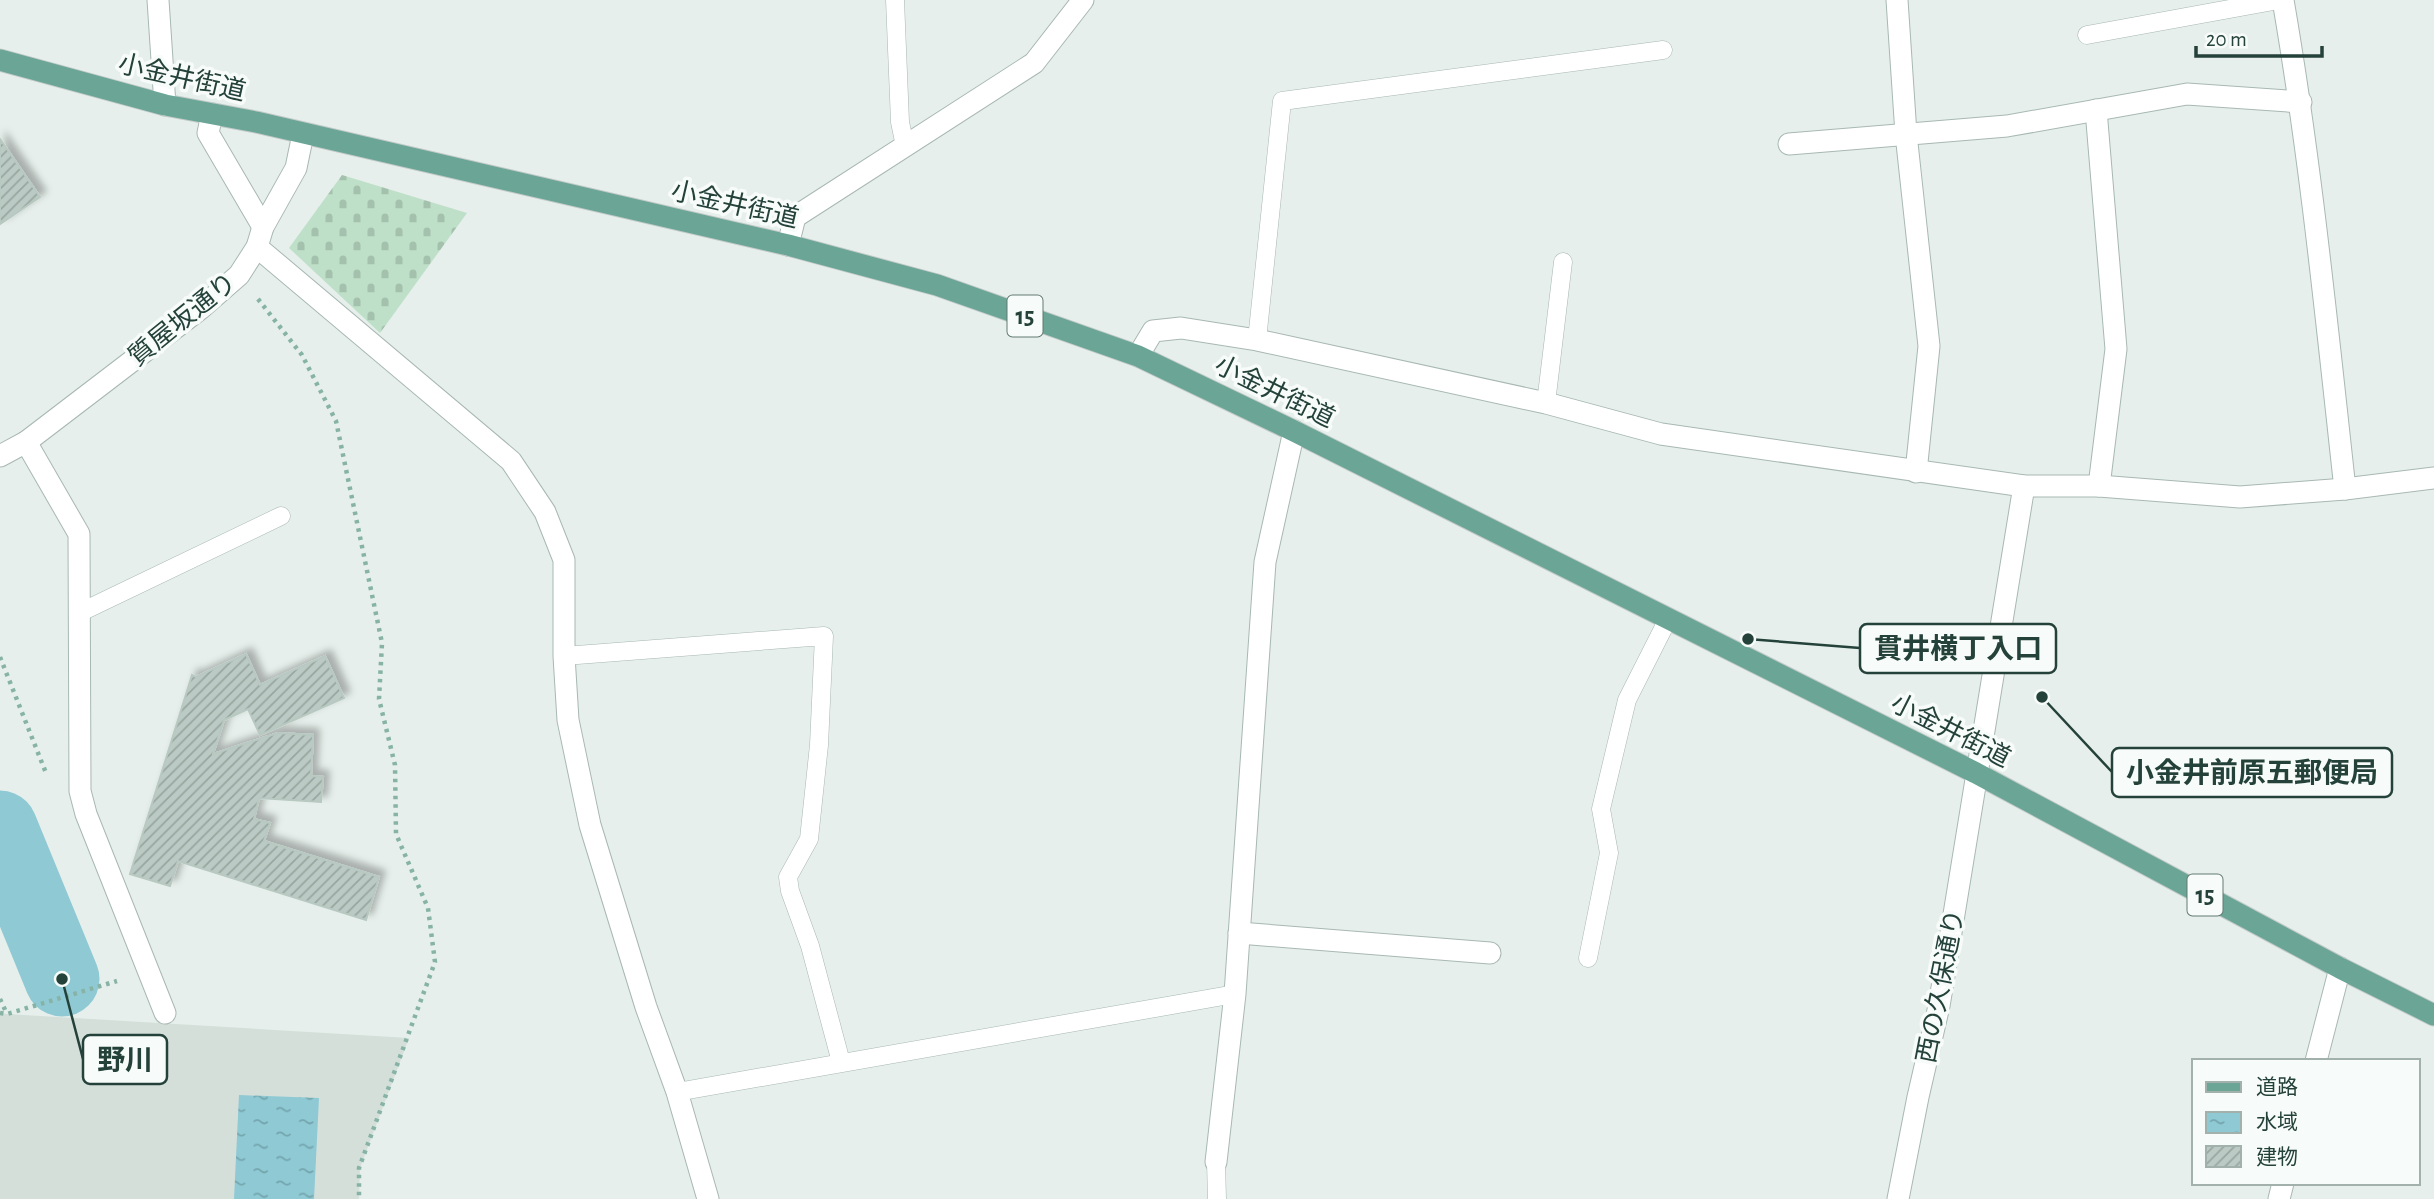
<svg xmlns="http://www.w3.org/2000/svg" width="2434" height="1199" font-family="'Alegreya Sans','Noto Sans JP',sans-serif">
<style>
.built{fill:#d4dfda}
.cemetery{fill:url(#cemetery-stones)}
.water{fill:url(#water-ripples)}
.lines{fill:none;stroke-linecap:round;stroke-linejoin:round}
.river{stroke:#8ec9d4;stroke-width:75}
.building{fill:url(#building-hatch);stroke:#b8c9c2;stroke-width:2;filter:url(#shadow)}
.service-casing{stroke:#a8b8b2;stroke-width:19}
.minor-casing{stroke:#a8b8b2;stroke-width:23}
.primary-casing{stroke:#c2cac8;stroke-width:23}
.path{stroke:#86b3a5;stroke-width:4.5;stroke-dasharray:3.5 5;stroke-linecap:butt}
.service{stroke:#fff;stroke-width:18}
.minor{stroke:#fff;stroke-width:21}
.primary{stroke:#6aa596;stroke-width:21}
.labels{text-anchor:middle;stroke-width:7;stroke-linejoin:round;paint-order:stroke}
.shield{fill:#f7fbf9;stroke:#637a73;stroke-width:2}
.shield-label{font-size:24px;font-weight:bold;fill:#24423a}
.street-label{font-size:26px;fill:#24423a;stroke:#f7fbf9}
.leader{fill:none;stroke:#24423a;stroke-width:2.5}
.callout-dot{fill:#24423a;stroke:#f7fbf9;stroke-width:2.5}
.callout{fill:#f7fbf9;stroke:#24423a;stroke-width:2.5}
.callout-label{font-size:28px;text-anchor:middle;font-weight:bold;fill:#24423a}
</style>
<defs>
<pattern id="cemetery-stones" width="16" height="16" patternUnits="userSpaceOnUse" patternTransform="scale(1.75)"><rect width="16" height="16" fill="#bfe0c8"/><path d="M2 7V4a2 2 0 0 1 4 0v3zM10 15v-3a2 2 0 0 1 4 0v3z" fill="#a4c1ad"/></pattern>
<pattern id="water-ripples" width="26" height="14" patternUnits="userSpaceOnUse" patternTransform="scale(1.75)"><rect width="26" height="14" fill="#8ec9d4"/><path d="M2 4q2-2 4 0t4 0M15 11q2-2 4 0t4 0" fill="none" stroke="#74a5ad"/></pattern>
<pattern id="building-hatch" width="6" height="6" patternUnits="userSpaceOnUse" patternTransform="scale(1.75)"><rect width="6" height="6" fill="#bbcac4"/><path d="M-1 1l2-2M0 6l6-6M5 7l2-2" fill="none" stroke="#98a6a0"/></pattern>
<filter id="shadow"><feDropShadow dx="6" dy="-6" stdDeviation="3.5" flood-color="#0004"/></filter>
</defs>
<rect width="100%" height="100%" fill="#e6efeb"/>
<path class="built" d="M 0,1013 L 7,1014 L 409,1038 L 360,1168 L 359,1199 L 0,1199 Z"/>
<path class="cemetery" d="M 342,175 L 467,213 L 380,333 L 289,248 Z"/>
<path class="water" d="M 239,1095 L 319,1098 L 314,1199 L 234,1199 Z"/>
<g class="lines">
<path class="river" d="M 0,828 L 62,979"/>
</g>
<g class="building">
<path d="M 0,139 L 40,197 L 0,224 Z"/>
<path d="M 246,654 L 260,685 L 325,656 L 344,698 L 260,735 L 248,709 L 224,720 L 213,754 L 278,733 L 313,735 L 311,776 L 323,777 L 321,802 L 259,798 L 254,819 L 270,823 L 264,841 L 379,877 L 366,920 L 178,861 L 170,886 L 130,874 L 192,675 L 196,677 Z"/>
</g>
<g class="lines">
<g class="service-casing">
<g id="service">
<path d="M 895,0 L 900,122 L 905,146"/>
<path d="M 2087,35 L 2279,0"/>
<path d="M 1257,340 L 1282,101 L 1663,50"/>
<path d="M 1546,403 L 1563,262"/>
<path d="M 79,613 L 281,516"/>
<path d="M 564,656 L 824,636 L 819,745 L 809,839 L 788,877 L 790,891 L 810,946 L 841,1062"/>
<path d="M 1588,958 L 1609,853 L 1601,809 L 1627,700 L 1668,619"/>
<path d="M 677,1092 L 1235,994"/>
<path d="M 1216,1162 L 1217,1199"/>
</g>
</g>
<g class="minor-casing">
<g id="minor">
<path d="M 158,0 L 165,105"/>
<path d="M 1897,0 L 1906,134 L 1929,346 L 1916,472"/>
<path d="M 2283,0 C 2311,162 2327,326 2345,489"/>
<path d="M 2096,110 L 2116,349 L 2099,486"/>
<path d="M 212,114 L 208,133 L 263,227"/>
<path d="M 1789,144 L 2007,126 L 2187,94 L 2301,102"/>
<path d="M 788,245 L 795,217 L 1034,63 L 1083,0"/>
<path d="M 257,247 L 511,461 L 545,512 L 564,560 L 564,656 L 568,720 L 590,825 L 646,1007 L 677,1092 L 708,1199"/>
<path d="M 1138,356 L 1153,331 L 1181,328 L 1257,340 L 1546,403 L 1661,434 L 2024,486 L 2099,486 L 2240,497 L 2345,489 L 2434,478"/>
<path d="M 26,442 L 79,534 L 80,791 L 86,814 L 165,1013"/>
<path d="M 0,456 L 26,442 L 200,309 L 239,275 L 257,247 L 263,227 L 296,168 L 303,134"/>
<path d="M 1239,933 L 1490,953"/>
<path d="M 2316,1061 L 2340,968"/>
<path d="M 1216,1162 L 1235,994 L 1265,562 L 1294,431"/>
<path d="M 1898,1199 L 1918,1097 L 1939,1006 L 2024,486"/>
<path d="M 2279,1199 L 2283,1183"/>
</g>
</g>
<g class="primary-casing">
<path id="primary" d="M 0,60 L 165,105 L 256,122 L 788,245 L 937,285 L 1138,356 L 1294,431 L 1976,773 L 2340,968 L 2434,1015"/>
</g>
<g class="path">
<path d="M 258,299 L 302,355 L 336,421 L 382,643 L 379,699 L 395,765 L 396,834 L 428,908 L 435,962 L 359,1168 L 359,1199"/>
<path d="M 0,657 L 46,773"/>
<path d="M 0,999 L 7,1014"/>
<path d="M 0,1013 L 7,1014 L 117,981"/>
</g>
<use href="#service" class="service"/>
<use href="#minor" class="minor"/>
<use href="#primary" class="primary"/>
</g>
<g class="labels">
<g class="shield">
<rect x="1007.5" y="295.5" width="35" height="41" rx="5"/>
<rect x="2187.5" y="874.5" width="35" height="41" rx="5"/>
</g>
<g class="shield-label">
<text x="1025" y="324">15</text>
<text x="2205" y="903">15</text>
</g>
<g class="street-label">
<text transform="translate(182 77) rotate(13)" y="9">小金井街道</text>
<text transform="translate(735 204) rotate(13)" y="9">小金井街道</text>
<text transform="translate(182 319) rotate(-39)" y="9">質屋坂通り</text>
<text transform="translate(1275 391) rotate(26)" y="9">小金井街道</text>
<text transform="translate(1951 730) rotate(27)" y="9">小金井街道</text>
<text transform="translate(1940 986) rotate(-79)" y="9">西の久保通り</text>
</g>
</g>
<path class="leader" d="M1748 639L1860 648M2042 697L2112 772M62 979L83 1059"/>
<g class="callout-dot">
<circle cx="1748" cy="639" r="7"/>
<circle cx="2042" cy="697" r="7"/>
<circle cx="62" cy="979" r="7"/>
</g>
<g class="callout">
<rect x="1860" y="624" width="196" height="49" rx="7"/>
<rect x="2112" y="748" width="280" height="49" rx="7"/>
<rect x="83" y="1035" width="84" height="49" rx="7"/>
</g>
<g class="callout-label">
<text x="1958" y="658">貫井横丁入口</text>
<text x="2252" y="782">小金井前原五郵便局</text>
<text x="125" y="1069">野川</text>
</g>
<rect x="2192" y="1059" width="228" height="126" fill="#f7fbf9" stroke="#a3b1ad" stroke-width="2"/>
<rect x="2206" y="1082" width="35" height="10" fill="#6aa596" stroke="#a3b1ad" stroke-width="2"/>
<text x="2256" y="1094" font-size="21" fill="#24423a">道路</text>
<rect x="2206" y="1112" width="35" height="21" fill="url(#water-ripples)" stroke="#a3b1ad" stroke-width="2"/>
<text x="2256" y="1129" font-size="21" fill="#24423a">水域</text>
<rect x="2206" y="1146" width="35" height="21" fill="url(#building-hatch)" stroke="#a3b1ad" stroke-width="2"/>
<text x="2256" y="1164" font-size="21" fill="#24423a">建物</text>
<path d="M2196 46v10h126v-10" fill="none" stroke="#24423a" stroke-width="3.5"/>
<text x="2206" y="46" font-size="21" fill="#24423a" stroke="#f7fbf9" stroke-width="5" paint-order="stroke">20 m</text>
</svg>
